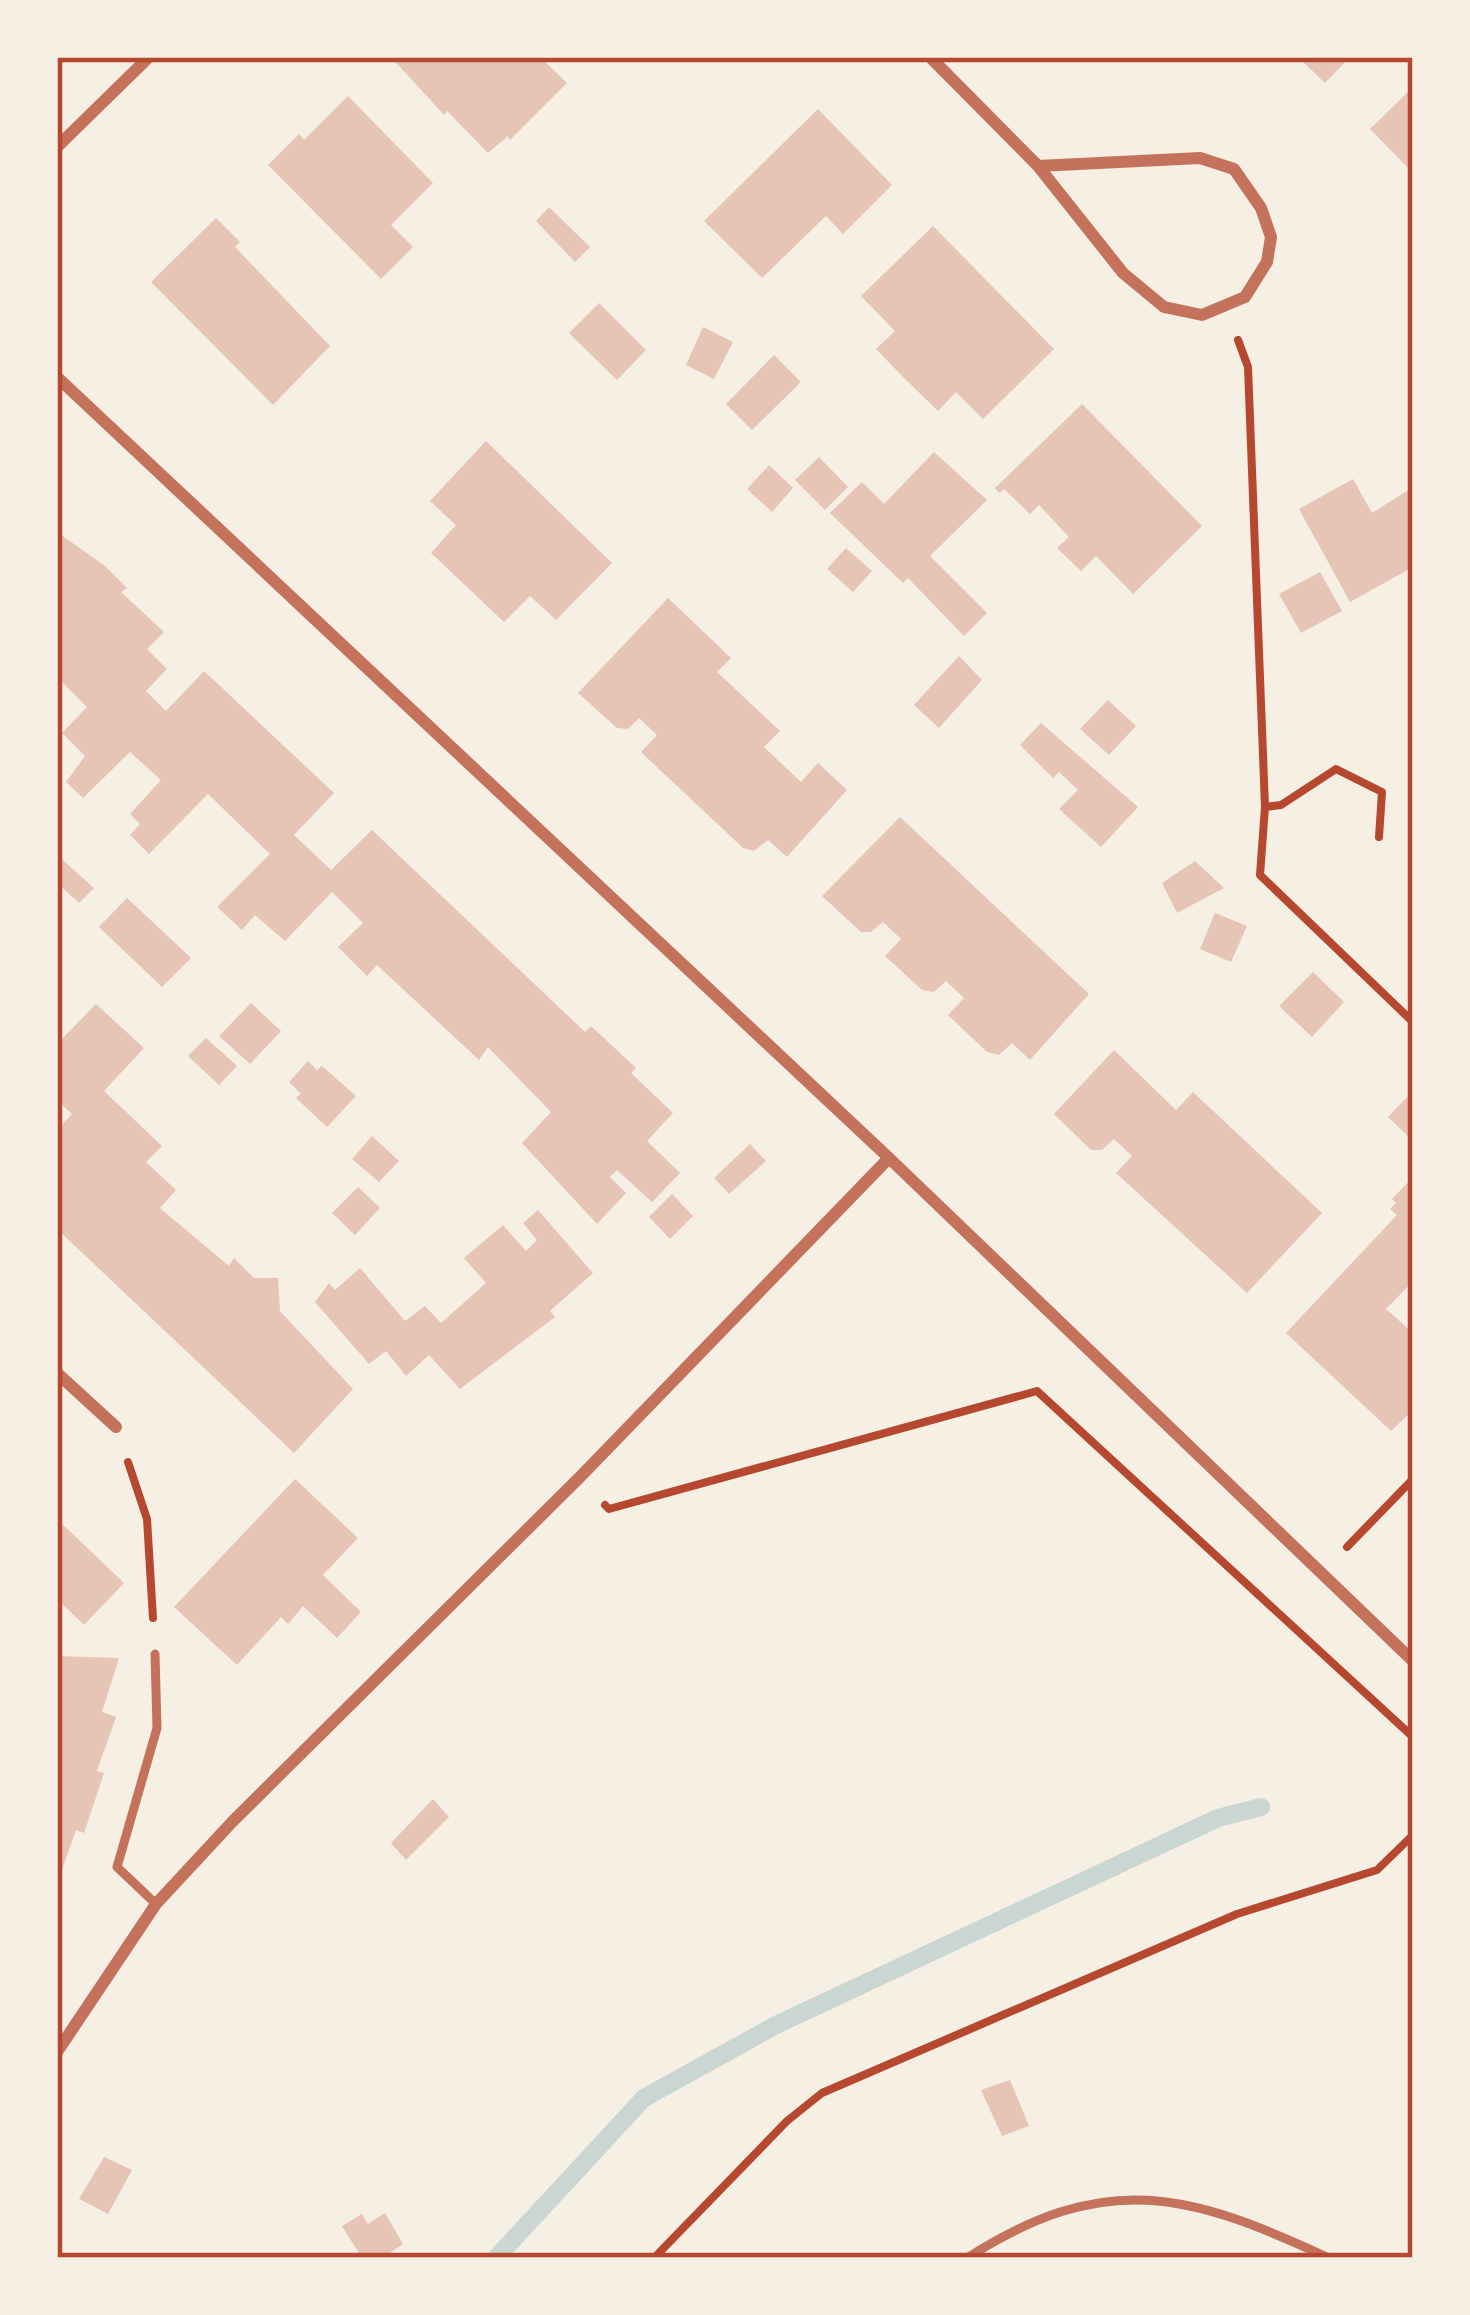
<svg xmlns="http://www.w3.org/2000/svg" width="1470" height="2315" font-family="Montserrat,sans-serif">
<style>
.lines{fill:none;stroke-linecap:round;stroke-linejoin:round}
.stream{stroke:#c9d6d2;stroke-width:18}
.building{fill:#e6c5b7}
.path{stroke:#b5482f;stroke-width:8}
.service{stroke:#c5725c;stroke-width:9}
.minor{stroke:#c5725c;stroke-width:12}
.neatline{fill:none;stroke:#b5482f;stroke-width:4.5}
</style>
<rect width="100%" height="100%" fill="#f6efe4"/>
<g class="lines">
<path class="stream" d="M 496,2258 L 644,2098 L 776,2025 L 1218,1818 L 1261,1807"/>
</g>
<g class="building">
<path d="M 391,57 L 540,57 L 567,83 L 510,140 L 508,136 L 488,153 L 447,111 L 444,115 Z"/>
<path d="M 1298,57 L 1350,57 L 1325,83 Z"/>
<path d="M 1413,87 L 1413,173 L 1370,129 Z"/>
<path d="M 348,96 L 433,183 L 391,225 L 413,247 L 381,279 L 268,165 L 299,134 L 304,140 Z"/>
<path d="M 818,109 L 892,185 L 843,234 L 826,216 L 762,278 L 704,221 Z"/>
<path d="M 549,207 L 590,247 L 575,262 L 536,221 Z"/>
<path d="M 216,218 L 240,242 L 235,247 L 330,346 L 273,405 L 151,282 Z"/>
<path d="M 933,226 L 1054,349 L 983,419 L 956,392 L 938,411 L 902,376 L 876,349 L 895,331 L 861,296 Z"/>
<path d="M 599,303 L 646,350 L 617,380 L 569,333 Z"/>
<path d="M 703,327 L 733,342 L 714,379 L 686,365 Z"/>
<path d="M 774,355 L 801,382 L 752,430 L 726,404 Z"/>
<path d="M 1082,404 L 1202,526 L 1133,594 L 1096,556 L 1081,571 L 1057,548 L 1069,537 L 1039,505 L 1030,514 L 1004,489 L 999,493 L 995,488 Z"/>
<path d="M 486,441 L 612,563 L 556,620 L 530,596 L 504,622 L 431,553 L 456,525 L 430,501 Z"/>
<path d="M 934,452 L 987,500 L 930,556 L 987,613 L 964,636 L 908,578 L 903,583 L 830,513 L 862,482 L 884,504 Z"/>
<path d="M 819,457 L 848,487 L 825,510 L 795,480 Z"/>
<path d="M 769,465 L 793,488 L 772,512 L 747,489 Z"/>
<path d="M 1353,479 L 1372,513 L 1413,487 L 1413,567 L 1350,602 L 1299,509 Z"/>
<path d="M 57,532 L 105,566 L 127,588 L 121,592 L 164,632 L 147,649 L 167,669 L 146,691 L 166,711 L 204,671 L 334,793 L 294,835 L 331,870 L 372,830 L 585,1032 L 591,1026 L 636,1068 L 631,1073 L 673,1113 L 647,1141 L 680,1173 L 652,1202 L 617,1170 L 610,1177 L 626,1193 L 597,1224 L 522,1143 L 551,1112 L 488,1047 L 479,1060 L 377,965 L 367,976 L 338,947 L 363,923 L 332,892 L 285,941 L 255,915 L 242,930 L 217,907 L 270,854 L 208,794 L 149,854 L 130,835 L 140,824 L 130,814 L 161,780 L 130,752 L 83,798 L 66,782 L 85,756 L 62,733 L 87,707 L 57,677 Z"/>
<path d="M 846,548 L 872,571 L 853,592 L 827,569 Z"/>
<path d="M 1320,572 L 1342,611 L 1301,633 L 1279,594 Z"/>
<path d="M 668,598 L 731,658 L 717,672 L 780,731 L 764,747 L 801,782 L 818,763 L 847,790 L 787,857 L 768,840 L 754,851 L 743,848 L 641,752 L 657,735 L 639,718 L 628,729 L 617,728 L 578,693 Z"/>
<path d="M 959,656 L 982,680 L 939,728 L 914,705 Z"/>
<path d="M 1108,700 L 1136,726 L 1109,755 L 1080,729 Z"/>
<path d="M 1041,723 L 1138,807 L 1101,847 L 1059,809 L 1078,790 L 1059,772 L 1053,778 L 1020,745 Z"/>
<path d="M 900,817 L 1089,994 L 1030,1060 L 1012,1043 L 999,1055 L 987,1052 L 948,1015 L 964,998 L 946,981 L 934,992 L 922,990 L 885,956 L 901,939 L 883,922 L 871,932 L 861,932 L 822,896 Z"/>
<path d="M 57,855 L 94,888 L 79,903 L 57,883 Z"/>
<path d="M 1195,861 L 1224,888 L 1177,913 L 1162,883 Z"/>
<path d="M 127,898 L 191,958 L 162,987 L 99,927 Z"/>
<path d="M 1215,913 L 1247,926 L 1231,962 L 1200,949 Z"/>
<path d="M 1313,972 L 1344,1002 L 1312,1037 L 1279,1006 Z"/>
<path d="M 251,1003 L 281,1031 L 250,1064 L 219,1036 Z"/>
<path d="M 96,1004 L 144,1048 L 104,1091 L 162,1146 L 146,1162 L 176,1190 L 160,1208 L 229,1266 L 234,1258 L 254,1278 L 278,1278 L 280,1311 L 353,1389 L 294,1453 L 57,1229 L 57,1130 L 72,1114 L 57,1100 L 57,1044 Z"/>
<path d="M 206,1038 L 237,1066 L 219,1085 L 188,1056 Z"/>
<path d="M 1114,1050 L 1176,1110 L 1193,1092 L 1322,1213 L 1247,1293 L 1116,1173 L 1132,1156 L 1114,1139 L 1102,1150 L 1091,1150 L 1054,1114 Z"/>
<path d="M 308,1061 L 317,1070 L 322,1066 L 356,1096 L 327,1127 L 296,1098 L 301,1094 L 289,1082 Z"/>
<path d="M 1413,1091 L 1413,1141 L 1388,1117 Z"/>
<path d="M 372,1136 L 399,1161 L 379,1182 L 352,1159 Z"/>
<path d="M 750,1144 L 766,1161 L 729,1194 L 714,1178 Z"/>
<path d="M 1413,1177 L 1413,1281 L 1386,1309 L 1413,1333 L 1413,1410 L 1391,1431 L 1286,1333 L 1397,1215 L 1390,1209 L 1396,1203 L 1392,1199 Z"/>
<path d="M 358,1187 L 380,1208 L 355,1235 L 332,1213 Z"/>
<path d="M 672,1194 L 693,1216 L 670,1239 L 649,1217 Z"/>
<path d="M 538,1210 L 593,1273 L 550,1311 L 555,1317 L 460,1389 L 429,1355 L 406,1376 L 386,1351 L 369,1364 L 315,1302 L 329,1283 L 335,1290 L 360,1268 L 405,1321 L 425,1306 L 441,1323 L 486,1283 L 464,1258 L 503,1225 L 526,1251 L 537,1240 L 523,1223 Z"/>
<path d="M 295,1479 L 358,1538 L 323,1575 L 361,1612 L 337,1638 L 303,1606 L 288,1624 L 281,1617 L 237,1665 L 174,1607 Z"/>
<path d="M 57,1519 L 124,1583 L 84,1625 L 57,1599 Z"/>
<path d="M 57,1656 L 119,1658 L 102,1712 L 116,1717 L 97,1771 L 104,1773 L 84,1833 L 76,1830 L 58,1881 Z"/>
<path d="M 433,1799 L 449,1817 L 406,1860 L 391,1843 Z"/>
<path d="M 1010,2080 L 1029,2126 L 1002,2136 L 981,2090 Z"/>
<path d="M 104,2157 L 132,2170 L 108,2214 L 79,2199 Z"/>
<path d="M 385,2213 L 403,2244 L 382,2258 L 362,2258 L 342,2226 L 362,2214 L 368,2224 Z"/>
</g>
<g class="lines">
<g class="path">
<path d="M 1238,340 L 1248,367 L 1265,807 L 1260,875 L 1413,1022"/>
<path d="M 1265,807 L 1281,805 L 1336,769 L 1382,792 L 1379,837"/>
<path d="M 128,1462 L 147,1519 L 153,1618"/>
<path d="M 605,1505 L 609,1509 L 1037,1391 L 1413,1737"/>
<path d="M 1347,1547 L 1413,1479"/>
<path d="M 654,2258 L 787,2121 L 822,2093 L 1237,1914 L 1377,1870 L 1413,1835"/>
</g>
<g class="service">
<path d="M 155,1654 L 157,1728 L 117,1867 L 156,1904"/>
<path d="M 967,2258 C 1106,2169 1189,2193 1329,2258"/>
</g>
<g class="minor">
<path d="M 930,57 L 1038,166 L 1123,273 L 1164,307 L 1202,315 L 1245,297 L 1267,262 L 1271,237 L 1261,208 L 1234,169 L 1200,158 L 1038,166"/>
<path d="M 57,147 L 149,57"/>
<path d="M 57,377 L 889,1158 L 1413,1661"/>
<path d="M 57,1373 L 116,1427"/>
<path d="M 57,2052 L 156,1904 L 233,1821 L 580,1477 L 889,1158"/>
</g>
</g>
<rect width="1470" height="2315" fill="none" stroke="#f6efe4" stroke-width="120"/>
<rect x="60" y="60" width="1350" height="2195" class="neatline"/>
</svg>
